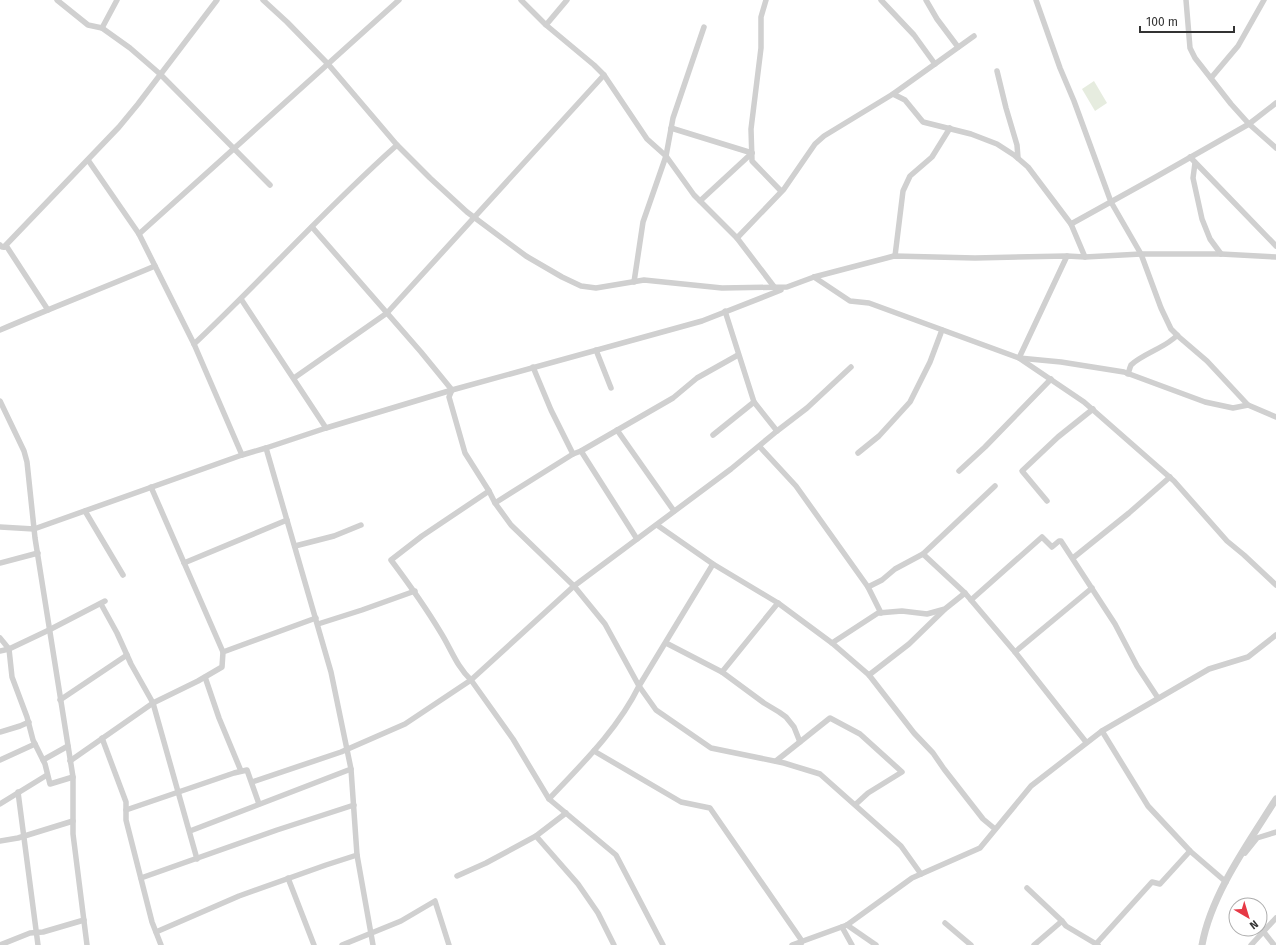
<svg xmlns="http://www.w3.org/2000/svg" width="1276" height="945" font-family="'Fira Sans',sans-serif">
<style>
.green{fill:#e6ecdf}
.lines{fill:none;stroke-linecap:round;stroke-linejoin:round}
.minor{stroke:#d0d0d0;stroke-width:5.5}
.tertiary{stroke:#d0d0d0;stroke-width:7}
</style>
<rect width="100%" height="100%" fill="#fff"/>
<path class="green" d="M 1094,81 L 1107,103 L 1095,111 L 1082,89 Z"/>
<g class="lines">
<g class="minor">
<path d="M 57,0 L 88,25 L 102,28 L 130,48 L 160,74 L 270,185"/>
<path d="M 263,0 L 287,22 L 328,64 L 397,145 L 430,178 L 467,212 L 526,256 L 562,277 L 581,286 L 596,288 L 644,280 L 722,288 L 787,287 L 814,277 L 894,256 L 975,258 L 1067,256 L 1085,257 L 1141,254 L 1221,254 L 1276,257"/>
<path d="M 521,0 L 546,25 L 594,65 L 604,75 L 647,139 L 666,156 L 694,195 L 737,238 L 784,189 L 815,144 L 824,136 L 893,94 L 905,100 L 923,122 L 971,134 L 997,144 L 1014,155 L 1028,167 L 1071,224 L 1154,178 L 1249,124 L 1276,103"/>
<path d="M 766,0 L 761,17 L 761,48 L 751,129 L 752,161 L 781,191"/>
<path d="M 881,0 L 914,35 L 935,64"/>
<path d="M 926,0 L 937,19 L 958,47"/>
<path d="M 1036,0 L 1060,68 L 1074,101 L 1111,202 L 1141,254 L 1161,308 L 1171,329 L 1179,337 L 1207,361 L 1248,405"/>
<path d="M 1186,0 L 1190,48 L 1195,58 L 1231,104 L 1249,124 L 1276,148"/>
<path d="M 546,25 L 567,0"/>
<path d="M 102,28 L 117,0"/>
<path d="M 997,71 L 1006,108 L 1017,145 L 1018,158"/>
<path d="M 1211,78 L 1238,46 L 1264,0"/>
<path d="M 893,94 L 974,36"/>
<path d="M 671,128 L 752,153"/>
<path d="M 1190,157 L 1276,246"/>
<path d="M 88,160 L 139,234 L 194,344 L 242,455"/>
<path d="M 1195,163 L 1193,178 L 1202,219 L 1210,239 L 1221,254"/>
<path d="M 700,201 L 752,153"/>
<path d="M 1071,224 L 1085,257"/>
<path d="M 312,227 L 421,352 L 452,390 L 449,397 L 465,453 L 489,491 L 495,503 L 511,525 L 574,586 L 605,624 L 639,686 L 656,710 L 711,748 L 784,763 L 820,774 L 901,846 L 921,874"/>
<path d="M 139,234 L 399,0"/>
<path d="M 737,238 L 775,288"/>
<path d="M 0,245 L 2,247 L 7,247 L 48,310"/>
<path d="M 4,247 L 119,127 L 138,104 L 217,0"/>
<path d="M 895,256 L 903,191 L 910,176 L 932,157 L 950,128"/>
<path d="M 1067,256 L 1019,358 L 1061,362 L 1124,372 L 1205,402 L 1233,408 L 1248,405 L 1276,417"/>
<path d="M 814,277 L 850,301 L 869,303 L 1019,358 L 1084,402 L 1174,481 L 1227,541 L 1244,555 L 1276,585"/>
<path d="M 634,282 L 643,222 L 666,156 L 673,118 L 704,27"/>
<path d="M 241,299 L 326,428"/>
<path d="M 0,330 C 51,308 103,288 155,266"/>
<path d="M 194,344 C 263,279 326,208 397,145"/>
<path d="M 596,350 L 611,388"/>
<path d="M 533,367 L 551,410 L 573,454"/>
<path d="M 1128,374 C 1129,371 1130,367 1131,365 C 1142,354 1169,346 1177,335"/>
<path d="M 294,378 L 387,313 L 604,75"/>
<path d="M 0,401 L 24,451 L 27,462 L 35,538 L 73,777 L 73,834 L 87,945"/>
<path d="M 617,430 L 674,511"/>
<path d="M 777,431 L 807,408 L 851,367"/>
<path d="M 713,435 L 754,402"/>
<path d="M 760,447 L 796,486 L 868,587 L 881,613"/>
<path d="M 266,448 L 331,672 L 351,769 L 357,855 L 373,945"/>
<path d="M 581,451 L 637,539"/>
<path d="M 858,453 L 879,436 L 910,402 L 930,362 L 942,330"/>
<path d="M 959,471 L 985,447 L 1051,379"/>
<path d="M 151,487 L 223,652"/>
<path d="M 489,491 L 422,536 L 391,560 C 409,584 426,608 441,633 C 451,649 457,667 471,680 L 513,739 L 549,799 L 616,855 L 663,945"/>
<path d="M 1047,501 L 1022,471 L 1058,437 L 1093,409"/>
<path d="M 495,503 L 573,454 L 581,451 L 673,398 L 697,378 L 738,355"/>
<path d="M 85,511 L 123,575"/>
<path d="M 657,525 L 713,564 L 778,603 L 832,643 L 878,613 L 902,611 L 927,614 L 945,609 L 965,593 L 1015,652 L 1086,742"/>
<path d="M 0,527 L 34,529 L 242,455 L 266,448 L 326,428 L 452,390 L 702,321 L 781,290"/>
<path d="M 295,546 L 334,536 L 361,525"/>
<path d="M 923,554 L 965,593"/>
<path d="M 1073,558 L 1129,513 L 1170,477"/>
<path d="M 0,563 L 38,553"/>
<path d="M 184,563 L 287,520"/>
<path d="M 868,587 L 882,580 L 895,569 L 923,554 L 995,486"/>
<path d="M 971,600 L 1042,537 L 1052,547 L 1059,541 L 1061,541 L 1115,624 L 1137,666 L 1158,698"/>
<path d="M 101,604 L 117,633 L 131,664 L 153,703 L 197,859"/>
<path d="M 318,624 L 362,610 L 415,591"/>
<path d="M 0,638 L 9,649 L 12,677 L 27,717 L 33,740 L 45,764 L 50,784 L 73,777"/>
<path d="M 666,643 L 722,672 L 764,703 L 779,712 L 786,717 L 794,727 L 800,742"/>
<path d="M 832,643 L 869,675 L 914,733 L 933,753 L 944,769 L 983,819 L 995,829"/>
<path d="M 0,651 L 9,649 L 49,630 L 105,601"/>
<path d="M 1015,652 L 1092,588"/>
<path d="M 722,672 L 778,603"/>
<path d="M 869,675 L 909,644 L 944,610"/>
<path d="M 205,677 L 219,718 L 241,771"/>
<path d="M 60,700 L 127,655"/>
<path d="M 1102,731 L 1148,806 L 1190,851 L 1226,882"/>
<path d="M 0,732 L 20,726 L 29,722"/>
<path d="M 102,738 L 126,802 L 126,820 L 152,922 L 161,945"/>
<path d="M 594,751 L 681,802 L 710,808 L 802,941 L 801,944"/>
<path d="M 0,760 L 35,744"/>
<path d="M 43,760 L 68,746"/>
<path d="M 70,761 L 153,703 L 198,681 L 222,667 L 223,652 L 316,618"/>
<path d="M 776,761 L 830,718 L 860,734 L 902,772 L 868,793 L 856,804"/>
<path d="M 252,782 L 341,752 L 405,724 L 471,680 L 574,586 L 731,469 L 777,431 L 754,402 L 725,311"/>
<path d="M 18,792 L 38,945"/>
<path d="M 549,799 C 582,764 618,729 639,686 L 713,564"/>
<path d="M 0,804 L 47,775"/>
<path d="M 126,810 L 234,773 L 247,770 L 259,804"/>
<path d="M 190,831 L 351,769"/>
<path d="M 536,836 L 578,884 L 598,913 L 614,945"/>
<path d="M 0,841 L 18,838 L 73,821"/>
<path d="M 1245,853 L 1257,838 L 1276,832"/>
<path d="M 457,876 L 486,863 L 536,836 L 566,813"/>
<path d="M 141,878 L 277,830 L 354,805"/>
<path d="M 288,878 L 314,945"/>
<path d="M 1027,888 L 1062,921 L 1066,926 L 1098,945"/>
<path d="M 945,923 L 971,945"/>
<path d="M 847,925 L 876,945"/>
<path d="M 842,927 L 852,945"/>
<path d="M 1263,931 L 1274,945"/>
<path d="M 156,932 L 239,896 L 326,865 L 357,855"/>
<path d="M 1096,944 L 1152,882 L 1160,884 L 1190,851"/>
<path d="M 0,945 L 30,933 L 43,932 L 84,920"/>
<path d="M 342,945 L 401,921 L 435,901 L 449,945"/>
<path d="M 792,945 L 847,925 L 912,878 L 980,848 L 1031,786 L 1102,731 L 1209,669 L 1248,657 L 1276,635"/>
<path d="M 1034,945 L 1062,921"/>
<path d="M 1251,945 L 1276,918"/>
</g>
<path class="tertiary" d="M 1202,945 C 1211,894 1249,842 1276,799"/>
</g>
<g transform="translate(1248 917) rotate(142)"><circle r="19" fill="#ffffff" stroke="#adadad"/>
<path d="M0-3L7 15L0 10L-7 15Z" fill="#e63946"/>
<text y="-6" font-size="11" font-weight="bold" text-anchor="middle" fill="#333333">N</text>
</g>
<path d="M1140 26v6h94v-6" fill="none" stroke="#333333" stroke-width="2"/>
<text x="1146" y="26" font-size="12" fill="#333333" stroke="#ffffff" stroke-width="3" paint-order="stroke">100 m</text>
</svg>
